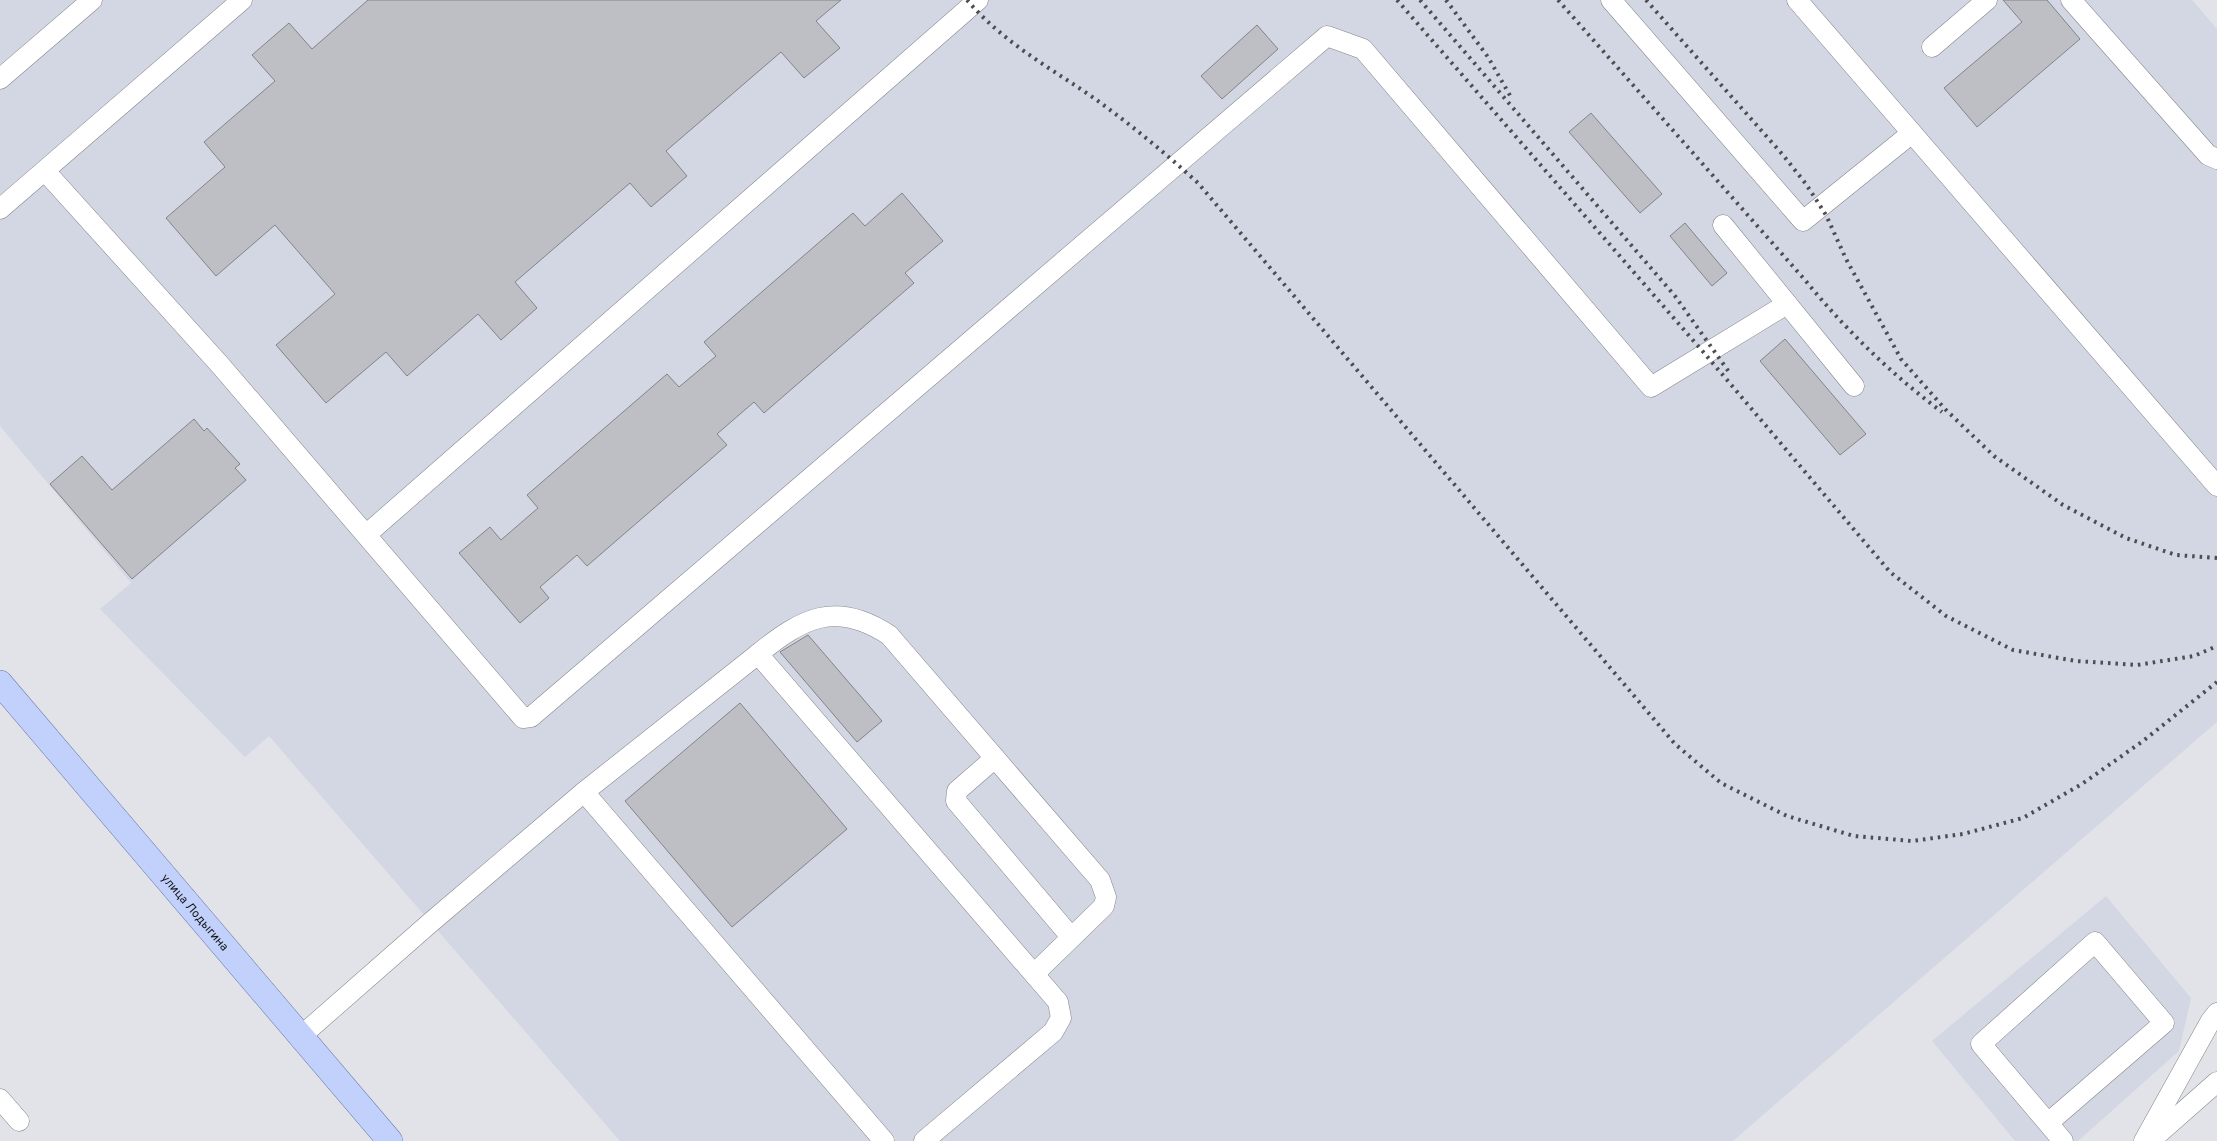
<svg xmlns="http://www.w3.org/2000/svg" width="2217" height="1141" font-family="Overpass,sans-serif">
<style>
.built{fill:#d2d7e3}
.building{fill:#bdbfc5;stroke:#828489}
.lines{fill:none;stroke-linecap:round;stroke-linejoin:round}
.minor-casing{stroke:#83858a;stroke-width:21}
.major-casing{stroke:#6b7aab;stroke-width:26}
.minor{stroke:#fff;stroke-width:20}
.major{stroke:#c2d0fc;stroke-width:25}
.rail{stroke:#4c4d50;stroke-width:4;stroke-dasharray:2.5 5;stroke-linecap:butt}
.labels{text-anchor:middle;stroke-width:4;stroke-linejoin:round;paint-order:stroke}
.street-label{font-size:12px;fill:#141517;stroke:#eef0f6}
</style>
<rect width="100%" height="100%" fill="#e1e3e8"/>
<g class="built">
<path d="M 0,0 L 2192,0 L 2217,29 L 2217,722 L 1733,1141 L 620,1141 L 269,736 L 245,757 L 100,609 L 131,583 L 0,426 Z"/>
<path d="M 2106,896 L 2191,998 L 2179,1051 L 2078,1141 L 2015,1141 L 1932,1041 Z"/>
</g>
<g class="building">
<path d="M 368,0 L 841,0 L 816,21 L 840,48 L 804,78 L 781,52 L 666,151 L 687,176 L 651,207 L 630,183 L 515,282 L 537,308 L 501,340 L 478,314 L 407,376 L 386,352 L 326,403 L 276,345 L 335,294 L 275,225 L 216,276 L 166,218 L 225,167 L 204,142 L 275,81 L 252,55 L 289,23 L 312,49 Z"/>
<path d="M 2003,0 L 2047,0 L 2080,39 L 1977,127 L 1944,88 L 2022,22 Z"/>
<path d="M 1257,25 L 1278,49 L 1222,99 L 1201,76 Z"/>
<path d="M 1591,113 L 1662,194 L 1640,213 L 1569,132 Z"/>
<path d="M 902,193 L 943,241 L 905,273 L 914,283 L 764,413 L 754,402 L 717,434 L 727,445 L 587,566 L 577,555 L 540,587 L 549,598 L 520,623 L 459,553 L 490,527 L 501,540 L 538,508 L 527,495 L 667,374 L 679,387 L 716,356 L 704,342 L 853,213 L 865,226 Z"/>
<path d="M 1685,223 L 1727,273 L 1712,286 L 1670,236 Z"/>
<path d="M 1785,339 L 1866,434 L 1840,455 L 1760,361 Z"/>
<path d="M 194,419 L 204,431 L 207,428 L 240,464 L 235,468 L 246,480 L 132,579 L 50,484 L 82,456 L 112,490 Z"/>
<path d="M 808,635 L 882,721 L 857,742 L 780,652 Z"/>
<path d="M 740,703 L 847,829 L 732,927 L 625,801 Z"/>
</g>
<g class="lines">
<g class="minor-casing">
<g id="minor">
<path d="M 1611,0 L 1803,221 L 1912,133"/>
<path d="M 1797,0 L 2217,486"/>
<path d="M 2071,0 L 2208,155 L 2217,159"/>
<path d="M 1932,47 L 1987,0"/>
<path d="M 0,79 L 92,0"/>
<path d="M 45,171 L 221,366 L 523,718 L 531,717 L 1327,36 L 1363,49 L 1651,387 L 1787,304"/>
<path d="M 0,209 L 242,0"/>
<path d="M 1723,225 L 1854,386"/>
<path d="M 367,534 L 978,0"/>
<path d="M 758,654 C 802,618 836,600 889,635 L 1100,880 L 1106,897 L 1104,906 L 1034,974"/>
<path d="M 995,758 L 957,791 L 956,801 L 1071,937"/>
<path d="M 584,792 L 884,1141"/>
<path d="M 300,1037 L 430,923 L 584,792 L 758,654 L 1058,1002 L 1061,1018 L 1053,1032 L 924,1141"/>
<path d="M 0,1099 L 19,1121"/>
<path d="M 2048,1123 L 2164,1023 L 2095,942 L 1981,1044 L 2063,1141"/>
<path d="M 2144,1141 L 2210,1022 L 2217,1013"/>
<path d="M 2150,1141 L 2217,1082"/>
</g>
</g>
<g class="major-casing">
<g id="major">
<path id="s1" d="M 0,683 L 390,1141"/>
</g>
</g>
<use href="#minor" class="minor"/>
<use href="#major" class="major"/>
<g class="rail">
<path d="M 967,0 C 1003,42 1047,66 1091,96 C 1129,123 1164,152 1198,183 L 1675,744 L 1721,783 L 1787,816 L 1854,836 L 1912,841 L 1963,834 L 2023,818 L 2082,784 L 2143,741 L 2217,682"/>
<path d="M 1397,0 L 1705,354 L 1890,572 L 1946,616 L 2013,650 L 2076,661 L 2137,665 L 2194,656 L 2217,646"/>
<path d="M 1420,0 L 1675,296 L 1729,372"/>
<path d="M 1446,0 L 1488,57 L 1512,99"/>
<path d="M 1558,0 L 1805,280 C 1845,329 1891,374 1942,412"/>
<path d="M 1646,0 L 1783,155 L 1806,184 L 1826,215 L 1846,259 L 1901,359 L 1945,409 L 1994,456 L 2063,505 L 2126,538 L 2176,555 L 2217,558"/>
</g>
</g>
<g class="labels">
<g class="street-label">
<text dy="4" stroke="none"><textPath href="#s1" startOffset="301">улица Лодыгина</textPath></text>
</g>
</g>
</svg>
